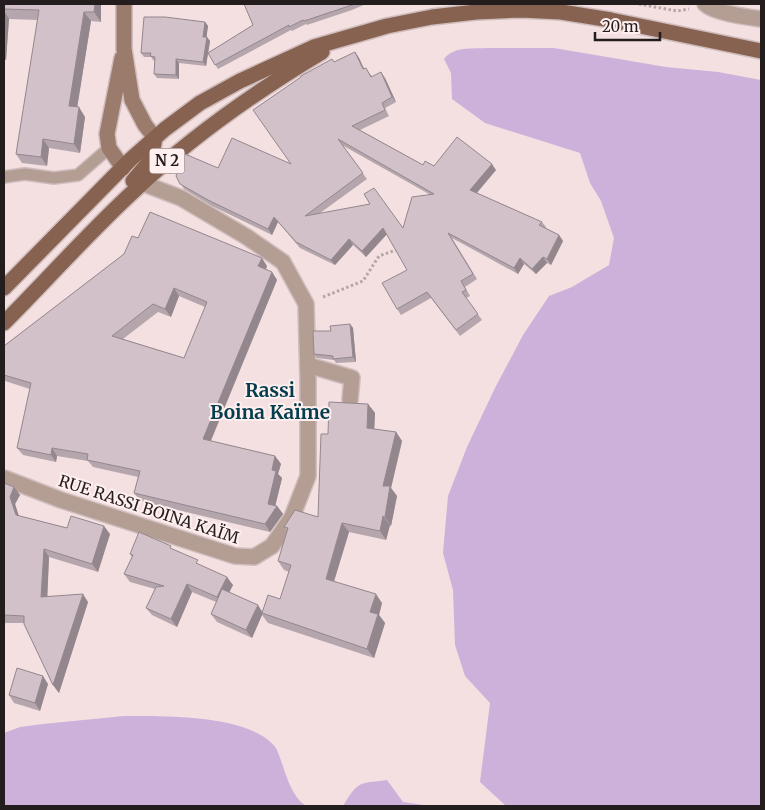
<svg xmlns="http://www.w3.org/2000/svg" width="765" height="810" font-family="Merriweather,serif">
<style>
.water{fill:#cdb1db}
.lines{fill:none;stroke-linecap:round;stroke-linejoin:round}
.lane-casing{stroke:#cfbdbe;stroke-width:14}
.street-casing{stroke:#cfbdbe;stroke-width:18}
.secondary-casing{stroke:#cfbdbe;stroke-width:18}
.primary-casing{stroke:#cfbdbe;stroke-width:18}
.path{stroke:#b5a5a6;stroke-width:3;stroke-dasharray:2.5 2.5;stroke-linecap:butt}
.lane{stroke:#b49e94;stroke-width:11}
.street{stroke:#b49e94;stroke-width:15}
.secondary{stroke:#9a7b6c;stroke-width:15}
.primary{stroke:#876250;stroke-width:15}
.wall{fill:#b5a6ad;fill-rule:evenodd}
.shaded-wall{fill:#93878d}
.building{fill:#d2c1c9;stroke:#93878d;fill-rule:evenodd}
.labels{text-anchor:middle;stroke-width:4;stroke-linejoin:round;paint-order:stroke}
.shield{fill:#ffefef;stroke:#665c5c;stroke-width:1}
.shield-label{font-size:15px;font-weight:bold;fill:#241d1d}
.street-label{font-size:16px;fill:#241d1d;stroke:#ffefef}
.quarter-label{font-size:19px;font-weight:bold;fill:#043e4d;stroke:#ffefef}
</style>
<rect width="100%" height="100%" fill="#f4e0e1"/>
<g class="water">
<path d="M 487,48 L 554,48 L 666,67 L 718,72 L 761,80 L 761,806 L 506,806 L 480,782 L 490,703 L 465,676 L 455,645 L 453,590 L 443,553 L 448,496 L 467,447 L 495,388 L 523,335 L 549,296 L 572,287 L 609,265 L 614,238 L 601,201 L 590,183 L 580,153 L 485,123 L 452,99 L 451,73 L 444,59 C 454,46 472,49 487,48 Z"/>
<path d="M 124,716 C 163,716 251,714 276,748 C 285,767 288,794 306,806 L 4,806 L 4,733 L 20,727 L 43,724 Z"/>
<path d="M 387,780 L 403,802 L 431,806 L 343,806 C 359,780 358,784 387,780 Z"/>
</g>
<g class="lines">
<g class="lane-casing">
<path id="lane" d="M 4,177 L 25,174 L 54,178 L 78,175 L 109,148"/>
</g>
<g class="street-casing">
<g id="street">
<path d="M 705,4 C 714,13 747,17 761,19"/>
<path d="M 308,365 L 352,378 L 350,400"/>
<path d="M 4,478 L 61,500 L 235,556 L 254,557 L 272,546 L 292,517 L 308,476 L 308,380 L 306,304 L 283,262 L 247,237 L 181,198 L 142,183"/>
</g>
</g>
<g class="secondary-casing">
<g id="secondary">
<path d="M 124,4 L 124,49 L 132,100 L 145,125 L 155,138"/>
<path d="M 122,58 L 107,134 L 109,148 L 123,168"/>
</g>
</g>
<g class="primary-casing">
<g id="primary">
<path d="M 133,181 L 151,160 L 155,138"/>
<path d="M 4,288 L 131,159 L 165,129 L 200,103 L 240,81 L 314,47 L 387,26 L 432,17 L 476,12 L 521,10 L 561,12 L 611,20 L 761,51"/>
<path d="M 4,323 C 48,279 89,232 135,190 C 191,137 255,92 322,52"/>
</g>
</g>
<g class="path">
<path d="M 639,4 L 677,11 L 689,9"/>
<path d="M 323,297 L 363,281 L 379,256 L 399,249"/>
</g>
<use href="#lane" class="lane"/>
<use href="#street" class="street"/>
<use href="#secondary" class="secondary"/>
<use href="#primary" class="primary"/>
</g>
<g class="wall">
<path d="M 4,4 L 101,4 L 101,22 L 91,21 L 77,107 L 85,117 L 80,153 L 49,148 L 47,166 L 22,163 L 16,154 L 38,20 L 9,19 L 6,60 L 4,60 Z"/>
<path d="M 244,4 L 366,4 L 352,10 L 307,25 L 306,24 L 292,31 L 291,30 L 218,69 L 208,53 L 206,66 L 179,63 L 179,79 L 157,78 L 154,74 L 155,61 L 153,60 L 151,57 L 144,57 L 141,53 L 205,22 L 208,26 L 206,37 L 210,41 L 208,53 L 253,25 Z"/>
<path d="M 355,52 L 359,58 L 364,69 L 370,74 L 372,76 L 385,78 L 396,102 L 385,108 L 389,116 L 360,130 L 423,165 L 496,170 L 477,193 L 542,222 L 546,227 L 546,228 L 559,235 L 563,241 L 551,265 L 547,263 L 536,274 L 524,264 L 518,274 L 452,238 L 477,279 L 465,287 L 470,296 L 466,298 L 482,320 L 460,336 L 431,298 L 401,315 L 397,309 L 407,270 L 387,234 L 366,257 L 353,245 L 335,265 L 300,248 L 278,222 L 272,235 L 212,206 L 184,189 L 176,176 L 218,168 L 291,164 L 334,62 ZM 342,145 L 429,194 L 403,228 L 320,213 L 367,179 Z"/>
<path d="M 138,238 L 267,266 L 266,269 L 272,272 L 277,280 L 211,441 L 275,456 L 281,464 L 278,474 L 282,478 L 275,506 L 277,506 L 283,514 L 270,532 L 140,501 L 134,493 L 138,477 L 93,467 L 88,461 L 57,456 L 56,462 L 23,455 L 17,448 L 30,389 L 5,381 L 4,380 L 4,346 L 124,254 ZM 179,296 L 205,307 L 184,358 L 123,339 L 158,312 L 171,317 Z"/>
<path d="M 350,324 L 353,328 L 356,362 L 336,363 L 334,360 L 317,358 L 314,354 L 331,331 Z"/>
<path d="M 368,404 L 375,413 L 374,429 L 396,432 L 402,441 L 391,488 L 397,496 L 391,526 L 390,525 L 386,540 L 349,532 L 334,581 L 382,603 L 379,615 L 385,623 L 374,658 L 268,623 L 262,615 L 252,638 L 217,622 L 211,614 L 216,602 L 192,592 L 177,627 L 152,615 L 146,608 L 155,589 L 130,582 L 124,574 L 132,557 L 130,554 L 174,550 L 233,585 L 229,592 L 262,612 L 280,599 L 289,572 L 284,570 L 278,561 L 287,531 L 284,527 L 318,517 L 328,434 Z"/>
<path d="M 4,483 L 20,495 L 15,504 L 19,516 L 67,528 L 110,534 L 98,572 L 49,557 L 47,597 L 88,602 L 59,693 L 53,685 L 24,623 L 4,623 Z"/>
<path d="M 48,684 L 40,711 L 14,703 L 9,695 Z"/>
</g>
<g class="shaded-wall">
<path d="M 95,4 L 101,4 L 101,22 L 94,12 Z"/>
<path d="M 4,11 L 9,19 L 6,60 L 4,57 Z"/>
<path d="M 84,12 L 91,21 L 76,115 L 69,106 Z"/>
<path d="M 205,22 L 208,26 L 206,41 L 203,37 Z"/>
<path d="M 207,37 L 210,41 L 206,66 L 203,62 Z"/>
<path d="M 355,52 L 359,58 L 367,75 L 363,69 Z"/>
<path d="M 176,59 L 179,63 L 179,79 L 176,75 Z"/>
<path d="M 381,72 L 385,78 L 396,102 L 392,97 Z"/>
<path d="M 79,107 L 85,117 L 80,153 L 74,144 Z"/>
<path d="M 43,139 L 49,148 L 47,166 L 41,157 Z"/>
<path d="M 492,164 L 496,170 L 474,196 L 470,190 Z"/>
<path d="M 274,217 L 278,222 L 272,235 L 268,229 Z"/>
<path d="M 383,228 L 387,234 L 366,257 L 362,251 Z"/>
<path d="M 559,235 L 563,241 L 551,265 L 547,259 Z"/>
<path d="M 349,239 L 353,245 L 335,265 L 331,260 Z"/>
<path d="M 543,257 L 547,263 L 536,274 L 532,269 Z"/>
<path d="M 262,258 L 267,266 L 264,274 L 258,266 Z"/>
<path d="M 520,258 L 524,264 L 518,274 L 514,268 Z"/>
<path d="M 272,272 L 277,280 L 208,447 L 203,439 Z"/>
<path d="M 174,288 L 179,296 L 171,317 L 165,309 Z"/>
<path d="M 350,324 L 353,328 L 356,362 L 353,357 Z"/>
<path d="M 368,404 L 375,413 L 374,437 L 367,428 Z"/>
<path d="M 396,432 L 402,441 L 391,488 L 397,496 L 391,526 L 385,517 L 383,486 Z"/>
<path d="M 52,448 L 57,456 L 56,462 L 51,455 Z"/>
<path d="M 275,456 L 281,464 L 278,474 L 282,478 L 274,511 L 268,504 L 272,470 Z"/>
<path d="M 14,487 L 20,495 L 15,504 L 21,523 L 16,515 L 10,497 Z"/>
<path d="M 277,506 L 283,514 L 270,532 L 265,524 Z"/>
<path d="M 383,516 L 390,525 L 386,540 L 380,531 Z"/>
<path d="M 342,523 L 349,532 L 332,588 L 326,579 Z"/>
<path d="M 104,526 L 110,534 L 98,572 L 92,564 Z"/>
<path d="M 44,549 L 49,557 L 47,605 L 41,597 Z"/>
<path d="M 227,577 L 233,585 L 223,605 L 217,597 Z"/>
<path d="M 187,584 L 192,592 L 177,627 L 171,619 Z"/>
<path d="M 83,594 L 88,602 L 59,693 L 53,685 Z"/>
<path d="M 376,594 L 382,603 L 379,615 L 385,623 L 374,658 L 367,649 L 370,612 Z"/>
<path d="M 258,605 L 263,613 L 262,613 L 262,615 L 252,638 L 246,630 Z"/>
<path d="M 43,676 L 48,684 L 40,711 L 35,703 Z"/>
</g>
<g class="building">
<path d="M 4,4 L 95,4 L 94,12 L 84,12 L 69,106 L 79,107 L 74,144 L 43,139 L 41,157 L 16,154 L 39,10 L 4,9 Z"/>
<path d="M 244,4 L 355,4 L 304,21 L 303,20 L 289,27 L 289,25 L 215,65 L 208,53 L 253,25 Z"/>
<path d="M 144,17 L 165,17 L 205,22 L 203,37 L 207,37 L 203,62 L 176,59 L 176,75 L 154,74 L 155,57 L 150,56 L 151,53 L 141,53 Z"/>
<path d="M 355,52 L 363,69 L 366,68 L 371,77 L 381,72 L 392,97 L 382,103 L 385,110 L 352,126 L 423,165 L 425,161 L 434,166 L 457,137 L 492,164 L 470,190 L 542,222 L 539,225 L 559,235 L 547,259 L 543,257 L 532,269 L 520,258 L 514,268 L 448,233 L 473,274 L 461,281 L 466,290 L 462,292 L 478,314 L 456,330 L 427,292 L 397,309 L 382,283 L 407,270 L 383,228 L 362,251 L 349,239 L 331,260 L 296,242 L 274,217 L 268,229 L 208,200 L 180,184 L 176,176 L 185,154 L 218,168 L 232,138 L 291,164 L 253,110 L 301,77 L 301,76 L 332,59 L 334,62 ZM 338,139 L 434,194 L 412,197 L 403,228 L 374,188 L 364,194 L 370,204 L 305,216 L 363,173 Z"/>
<path d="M 150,212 L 262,258 L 258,266 L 272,272 L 203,439 L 275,456 L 272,470 L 276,471 L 268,504 L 277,506 L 265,524 L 134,493 L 140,471 L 87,460 L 88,454 L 52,448 L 51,455 L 17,448 L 31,383 L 4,375 L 4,346 L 124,254 L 132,236 L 138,238 ZM 174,288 L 207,302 L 184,358 L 112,336 L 153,304 L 165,309 Z"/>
<path d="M 350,324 L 353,357 L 333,359 L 333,356 L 314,354 L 313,331 L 331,331 L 330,326 Z"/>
<path d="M 329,402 L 368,404 L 367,428 L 396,432 L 383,486 L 390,486 L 385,517 L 383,516 L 380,531 L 342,523 L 326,579 L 376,594 L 370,612 L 378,614 L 367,649 L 262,613 L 268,595 L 280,599 L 291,565 L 278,561 L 288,528 L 284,527 L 295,510 L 318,517 L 321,434 L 328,434 Z"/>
<path d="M 4,483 L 14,487 L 10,497 L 16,515 L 67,528 L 71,516 L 104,526 L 92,564 L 44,549 L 41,597 L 83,594 L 53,685 L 24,624 L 24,616 L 4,615 Z"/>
<path d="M 139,532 L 171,546 L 170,548 L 198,560 L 196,563 L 227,577 L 217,597 L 187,584 L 171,619 L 146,608 L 156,587 L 164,586 L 124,574 L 133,555 L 130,554 Z"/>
<path d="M 222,589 L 258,605 L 246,630 L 211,614 Z"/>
<path d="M 17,668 L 43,676 L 35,703 L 9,695 Z"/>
</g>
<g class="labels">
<rect class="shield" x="149.5" y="148.5" width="35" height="25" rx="4"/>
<g class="shield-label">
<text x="167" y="166">N 2</text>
</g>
<g class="street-label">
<text transform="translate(149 509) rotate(18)" y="6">RUE RASSI BOINA KAÏM</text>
</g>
<g class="quarter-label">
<text x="270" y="397">Rassi<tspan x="270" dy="22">Boina Kaïme</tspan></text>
</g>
</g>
<rect width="765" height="810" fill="none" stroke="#241d1d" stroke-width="10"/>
<path d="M595 32v8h65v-8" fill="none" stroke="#241d1d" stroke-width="2.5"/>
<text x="602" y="32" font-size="15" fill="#241d1d" stroke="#ffefef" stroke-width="4" paint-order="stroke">20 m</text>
</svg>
